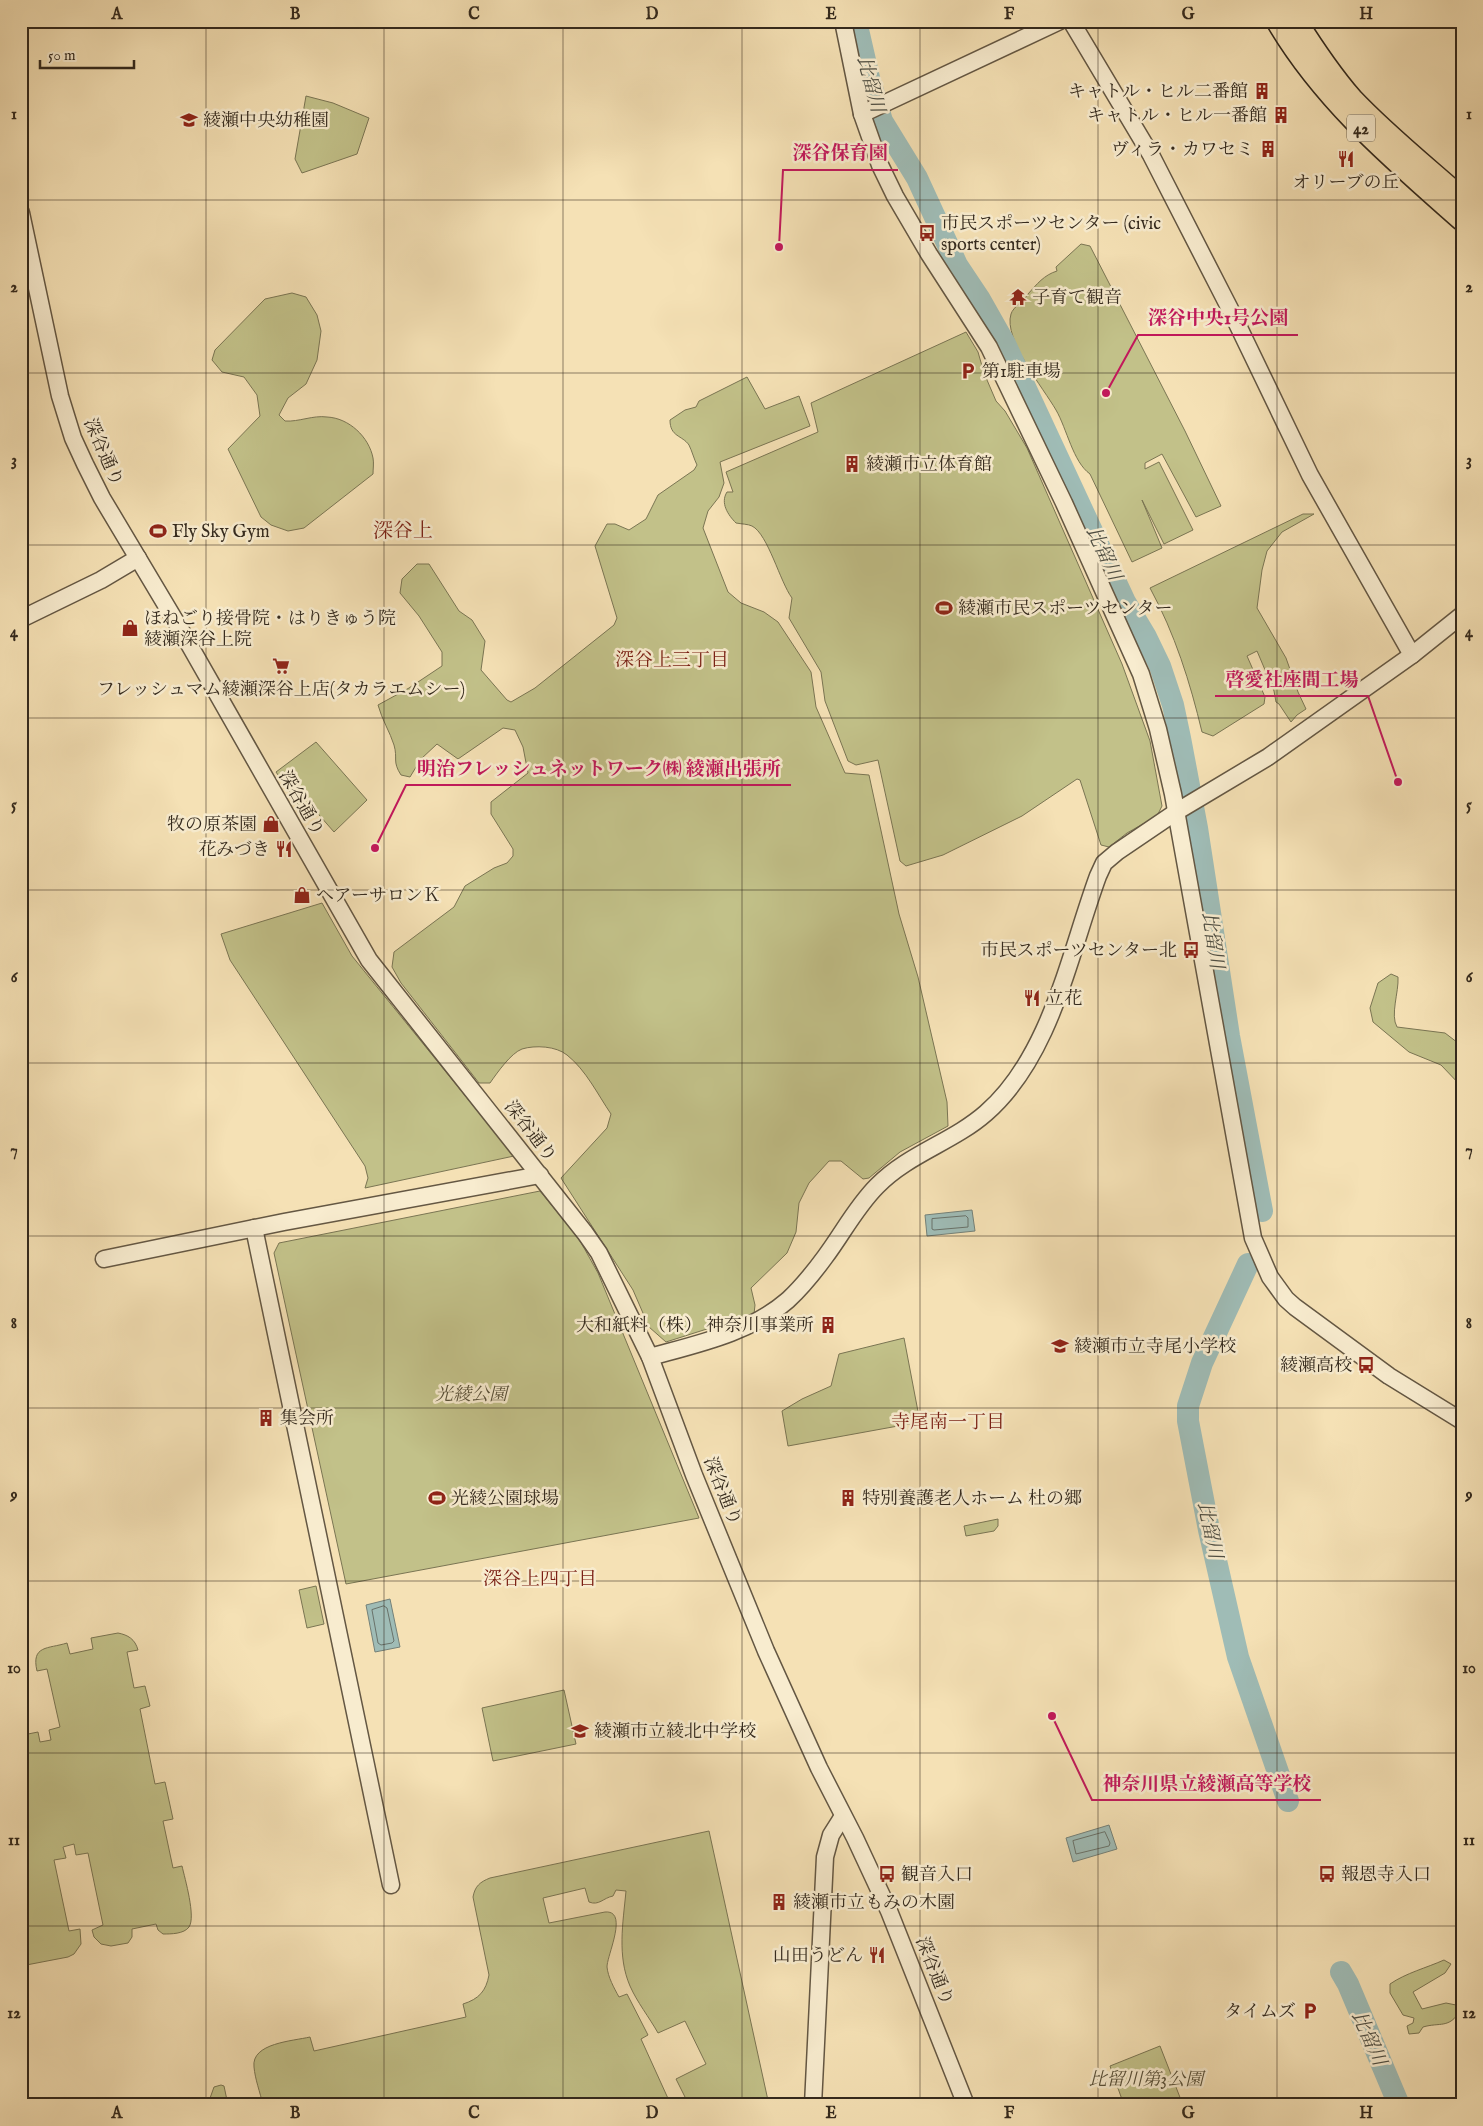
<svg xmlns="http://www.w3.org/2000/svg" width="1483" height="2126" font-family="'IM FELL English','Noto Serif JP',serif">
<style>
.green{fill:#c2c189;stroke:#7a7553}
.water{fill:#9fbcb6;stroke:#748179}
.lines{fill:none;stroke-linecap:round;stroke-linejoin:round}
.shore{stroke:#69726a;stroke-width:1}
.river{stroke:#9fbcb6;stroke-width:22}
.tertiary-casing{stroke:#645743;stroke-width:19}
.primary-casing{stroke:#33291d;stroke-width:24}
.tertiary{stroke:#f8eccf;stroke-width:16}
.primary{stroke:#f5e1b5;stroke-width:21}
.grid{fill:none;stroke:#33291d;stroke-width:1;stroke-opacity:0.55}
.labels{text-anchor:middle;stroke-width:5;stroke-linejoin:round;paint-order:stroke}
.shield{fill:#f8eccf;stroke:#6e6452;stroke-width:1}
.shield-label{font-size:16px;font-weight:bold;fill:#33291d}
.poi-label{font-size:18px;fill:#33291d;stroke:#f8eccf;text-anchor:start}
.street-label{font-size:18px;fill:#33291d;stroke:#f8eccf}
.park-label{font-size:18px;font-style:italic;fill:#574f38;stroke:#f8eccf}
.water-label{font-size:19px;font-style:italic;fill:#4e4e43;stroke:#f8eccf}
.neighbourhood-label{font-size:19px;fill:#7a1f14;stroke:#f8eccf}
.quarter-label{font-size:20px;fill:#7a1f14;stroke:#f8eccf}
.leader{fill:none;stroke:#c2185b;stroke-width:2}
.callout-dot{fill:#c2185b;stroke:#f8eccf;stroke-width:2}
.callout-label{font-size:19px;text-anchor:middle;font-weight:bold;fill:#c2185b;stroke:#f8eccf;stroke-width:5;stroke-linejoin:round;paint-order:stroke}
.neatline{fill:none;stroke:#33291d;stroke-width:2}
.grid-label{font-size:16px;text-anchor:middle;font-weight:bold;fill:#33291d}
</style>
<rect width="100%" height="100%" fill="#f5e1b5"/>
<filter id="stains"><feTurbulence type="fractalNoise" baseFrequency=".004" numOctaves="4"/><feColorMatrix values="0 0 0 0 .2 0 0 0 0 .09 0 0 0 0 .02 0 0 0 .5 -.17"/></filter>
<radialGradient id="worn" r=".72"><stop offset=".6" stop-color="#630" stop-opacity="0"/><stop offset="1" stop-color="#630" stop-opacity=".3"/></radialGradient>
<g class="green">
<path d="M 306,96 L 333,103 L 369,118 L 357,154 L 302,173 L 295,159 Z"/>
<path d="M 1081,244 L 1090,246 L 1185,431 L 1221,506 L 1196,517 L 1162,454 L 1145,463 L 1145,469 L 1159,462 L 1193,530 L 1164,544 L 1142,500 L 1162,548 L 1132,562 L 1090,474 C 1073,462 1067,429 1056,410 C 1044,389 1003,339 1011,314 C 1013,307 1024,301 1028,294 C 1037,284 1044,275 1057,271 L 1056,267 Z"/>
<path d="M 292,293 L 306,297 L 317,315 L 321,331 L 317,360 L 306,384 L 288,398 L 279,415 L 285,421 C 299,422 313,415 327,417 C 349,418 369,437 373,458 C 374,463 373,469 373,474 L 304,528 L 288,531 L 271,525 L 261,517 L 228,449 L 260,416 L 257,395 L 244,377 L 222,372 L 212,360 L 215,350 L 265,299 Z"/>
<path d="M 966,332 L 978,352 L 984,373 L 996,401 L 1005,411 L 1027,448 L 1122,664 L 1150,741 L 1162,806 L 1157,816 L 1127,833 L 1109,847 L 1101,845 L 1080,780 L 1077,779 L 1022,816 L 943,855 L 906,866 L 900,861 L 878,760 L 856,765 L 848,761 L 825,701 L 821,672 L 789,618 L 792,598 C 780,582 768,534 752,526 C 748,524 741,524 736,523 C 728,515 720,503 727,492 L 733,492 L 726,472 L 818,432 L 811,403 Z"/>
<path d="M 747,377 L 765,409 L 799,396 L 810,426 L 720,462 L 724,483 L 719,497 L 708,511 L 703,528 L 728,592 L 741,603 L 764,612 L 778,622 L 811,672 L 816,707 L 845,773 L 869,775 L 899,914 L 918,977 L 947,1102 L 948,1126 L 900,1152 L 869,1178 L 863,1179 L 841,1161 L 829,1161 L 809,1183 L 799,1203 L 796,1232 L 787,1253 L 751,1288 L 755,1305 L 754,1314 L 666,1342 L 649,1327 L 633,1290 L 561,1178 L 607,1128 L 611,1114 C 598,1095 586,1070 567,1055 C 556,1046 535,1045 522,1049 C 511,1053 497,1073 490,1083 L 479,1083 L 401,983 L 392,967 L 394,952 L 454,907 L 465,886 L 494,868 L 507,863 L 513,856 L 513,849 L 491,814 L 491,802 L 528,773 L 523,747 L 515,730 L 503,728 L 458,759 L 437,744 L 421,759 L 410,777 L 401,775 C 392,761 398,759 394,745 C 390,732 382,720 378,705 L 409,688 L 442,666 L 442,652 L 419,616 L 400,593 L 402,579 L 417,564 L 429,564 L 459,611 L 472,620 L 485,641 L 481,670 L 507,700 L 511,702 L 535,688 L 614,625 L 617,618 L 595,546 L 607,524 L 615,524 L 629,530 L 646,519 L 658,495 L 694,470 L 697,465 C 694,459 692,451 689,445 C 682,435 670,437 670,420 L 685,410 L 696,407 L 699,401 Z"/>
<path d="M 1303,514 L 1314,514 L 1282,532 L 1267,551 L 1262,570 L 1257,608 L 1286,658 L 1298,692 L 1306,709 L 1297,715 L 1291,722 L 1279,704 L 1276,702 L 1274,691 L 1257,651 L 1247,656 L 1265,697 L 1264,704 L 1213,736 L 1202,732 C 1190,682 1175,634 1150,588 Z"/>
<path d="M 316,742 L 367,800 L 334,832 L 313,808 L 307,807 L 302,810 L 276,772 Z"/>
<path d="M 322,903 L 352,956 L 514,1156 L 365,1188 L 368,1178 L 365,1166 L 230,960 L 221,934 Z"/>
<path d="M 1391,974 L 1398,977 C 1399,992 1390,1015 1397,1027 L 1445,1033 L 1462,1046 L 1462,1087 L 1441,1065 L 1409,1052 L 1373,1022 L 1370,1008 L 1378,983 Z"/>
<path d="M 540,1191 L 579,1239 L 598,1273 L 699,1518 L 346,1584 L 274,1253 L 279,1243 Z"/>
<path d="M 904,1338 L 920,1422 L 788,1446 L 782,1411 L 802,1399 L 831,1386 L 839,1354 Z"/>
<path d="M 998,1519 L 998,1526 L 994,1531 L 966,1536 L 964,1526 Z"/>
<path d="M 316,1586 L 324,1624 L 307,1628 L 299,1590 Z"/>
<path d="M 118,1633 C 128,1635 135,1639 138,1650 L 127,1652 L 134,1688 L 145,1686 L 150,1706 L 140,1709 L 155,1784 L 165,1782 L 173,1819 L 163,1821 L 173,1868 L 182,1866 C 185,1879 196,1917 189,1927 C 184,1934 171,1934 163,1934 L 158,1930 L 156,1924 L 132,1929 L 132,1937 L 128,1943 L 111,1946 L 101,1944 L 94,1937 L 92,1930 L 103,1925 L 88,1853 L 76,1855 L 74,1844 L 63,1847 L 66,1858 L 54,1860 L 69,1931 L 80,1929 L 81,1944 L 74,1954 L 68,1957 L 21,1966 L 21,1704 L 28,1734 L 38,1732 L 40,1742 L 51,1740 L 49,1730 L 60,1727 L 47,1669 L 37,1671 C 31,1645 48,1649 67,1643 L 70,1654 L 93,1649 L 91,1638 Z"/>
<path d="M 564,1690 L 576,1744 L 493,1761 L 482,1708 Z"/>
<path d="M 709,1831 L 769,2105 L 689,2105 L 676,2079 L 706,2064 L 685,2021 L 658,2033 C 649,2017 637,2002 630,1986 C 617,1956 623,1923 626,1891 L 616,1890 L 613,1896 C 603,1898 599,1906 589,1902 L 585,1888 L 543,1898 L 549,1923 L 605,1912 C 629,1910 607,1955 607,1967 C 608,1977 614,1988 619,1997 L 627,1994 L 648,2035 L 641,2039 L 671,2105 L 263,2105 C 260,2092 255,2079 254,2067 C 251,2043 293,2041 310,2037 L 314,2051 L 466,2017 L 463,2004 C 479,1999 486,1991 489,1975 L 473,1897 C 475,1886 480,1882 490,1878 Z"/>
<path d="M 1444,1960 L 1451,1964 L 1445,1973 L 1413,1992 L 1422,2009 L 1446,2003 L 1456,2005 L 1460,2011 C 1449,2029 1440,2022 1423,2027 L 1419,2033 L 1409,2034 L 1407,2026 L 1413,2023 L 1414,2018 L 1403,2015 L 1390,1993 L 1390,1984 C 1406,1973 1426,1968 1444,1960 Z"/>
<path d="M 1160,2046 L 1181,2100 L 1167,2105 L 1124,2105 L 1110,2066 Z"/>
<path d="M 221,2085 L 224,2086 L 228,2105 L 210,2105 L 209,2101 L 214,2087 Z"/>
</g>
<g class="water">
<path d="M 972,1210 L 975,1231 L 927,1236 L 925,1215 Z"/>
<path d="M 390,1599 L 400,1647 L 375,1652 L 366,1605 Z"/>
<path d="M 1109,1825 L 1117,1849 L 1073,1862 L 1066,1838 Z"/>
</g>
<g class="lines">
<g class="shore">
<path d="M 966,1216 L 968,1218 L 968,1227 L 934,1230 L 932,1229 L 932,1219 Z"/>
<path d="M 384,1606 L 387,1608 L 394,1641 L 392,1643 L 381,1645 L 378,1643 L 372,1610 Z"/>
<path d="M 1105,1832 L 1110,1843 L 1109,1846 L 1076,1854 L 1073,1841 Z"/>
</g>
<g class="river">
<path d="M 856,21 L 869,78 L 882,121 L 917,178 L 957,265 L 979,298 L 1005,344 L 1125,602 L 1146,637 L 1160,666 L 1173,705 L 1180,738 L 1197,828 L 1229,1036 L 1262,1211"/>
<path d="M 1248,1264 L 1202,1363 L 1188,1406 L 1188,1421 L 1209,1530 L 1238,1657 L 1288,1801"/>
<path d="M 1341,1972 L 1348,1984 L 1399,2105"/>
</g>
<g class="tertiary-casing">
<g id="tertiary">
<path d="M 843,21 L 862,114 L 880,165 L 895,196 L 929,254 L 989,347 L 1064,503 L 1141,674 L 1158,729 L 1173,794 L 1253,1238 L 1270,1277 L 1286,1299 L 1295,1307 L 1389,1376 L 1462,1421"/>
<path d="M 1071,21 L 1151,155 L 1230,309 L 1310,475 L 1412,655"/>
<path d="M 862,114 L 1060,21"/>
<path d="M 21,213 L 60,396 L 73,438 L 85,464 L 102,498 L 182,632 L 369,960 L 585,1233 L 599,1253 L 650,1357 L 694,1475 L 766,1651 L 819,1768 L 855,1838 L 889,1911 L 966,2105"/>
<path d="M 21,619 L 101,580 L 138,558"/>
<path d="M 254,1228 L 391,1885"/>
<path d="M 104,1259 L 284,1222 L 540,1175"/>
<path d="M 650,1357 C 697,1344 750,1333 788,1300 C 802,1287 814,1272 825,1257 C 843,1233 856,1207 877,1186 C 908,1154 953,1142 986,1113 C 1051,1056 1069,955 1098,876 L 1104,863 L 1117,852 L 1176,812 L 1268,757 L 1412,655 L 1462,615"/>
<path d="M 813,2105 L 825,1857 L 831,1835 L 843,1816"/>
</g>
</g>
<g class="primary-casing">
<g id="primary">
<path d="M 1277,21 C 1324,101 1393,159 1462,220"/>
<path d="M 1296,21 C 1313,48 1331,75 1352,99 C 1386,135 1425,166 1462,199"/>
</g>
</g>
<use href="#tertiary" class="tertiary"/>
<use href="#primary" class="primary"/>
</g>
<path class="grid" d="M 206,21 L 206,2105M 384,21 L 384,2105M 563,21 L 563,2105M 742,21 L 742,2105M 920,21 L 920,2105M 1098,21 L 1098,2105M 1277,21 L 1277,2105M 21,200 L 1462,200M 21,373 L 1462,373M 21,545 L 1462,545M 21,718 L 1462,718M 21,890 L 1462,890M 21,1063 L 1462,1063M 21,1236 L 1462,1236M 21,1408 L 1462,1408M 21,1581 L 1462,1581M 21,1753 L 1462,1753M 21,1926 L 1462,1926"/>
<defs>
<g id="building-bare" transform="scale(1.35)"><path d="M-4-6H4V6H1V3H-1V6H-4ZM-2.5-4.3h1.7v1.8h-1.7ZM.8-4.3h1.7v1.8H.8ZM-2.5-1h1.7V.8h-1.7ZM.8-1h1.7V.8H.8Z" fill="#8f2418" stroke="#f8eccf" stroke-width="2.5" paint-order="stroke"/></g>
<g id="school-bare" transform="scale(1.35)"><path d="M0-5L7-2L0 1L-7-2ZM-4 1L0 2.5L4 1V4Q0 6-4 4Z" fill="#8f2418" stroke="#f8eccf" stroke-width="2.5" paint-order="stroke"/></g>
<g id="restaurant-bare" transform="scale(1.35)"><path d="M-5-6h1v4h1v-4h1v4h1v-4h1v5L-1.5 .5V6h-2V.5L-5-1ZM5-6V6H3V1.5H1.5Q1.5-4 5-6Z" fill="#8f2418" stroke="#f8eccf" stroke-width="2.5" paint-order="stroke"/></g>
<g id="bus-bare" transform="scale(1.35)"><path d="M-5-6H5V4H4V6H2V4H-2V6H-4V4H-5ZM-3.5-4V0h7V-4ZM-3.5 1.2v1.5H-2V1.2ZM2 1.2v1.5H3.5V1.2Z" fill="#8f2418" stroke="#f8eccf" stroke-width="2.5" paint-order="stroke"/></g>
<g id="temple-bare" transform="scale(1.35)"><path d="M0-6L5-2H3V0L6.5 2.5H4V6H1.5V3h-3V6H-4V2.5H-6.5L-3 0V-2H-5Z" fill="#8f2418" stroke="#f8eccf" stroke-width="2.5" paint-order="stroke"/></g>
<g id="parking-bare" transform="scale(1.35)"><path d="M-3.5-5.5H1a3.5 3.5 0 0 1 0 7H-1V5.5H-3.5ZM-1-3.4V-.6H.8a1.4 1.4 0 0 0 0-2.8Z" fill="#8f2418" stroke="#f8eccf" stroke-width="2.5" paint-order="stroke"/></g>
<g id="stadium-bare" transform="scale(1.35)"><path d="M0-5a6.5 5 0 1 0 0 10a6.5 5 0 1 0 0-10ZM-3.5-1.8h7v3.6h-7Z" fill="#8f2418" stroke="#f8eccf" stroke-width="2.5" paint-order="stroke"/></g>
<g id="shop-bare" transform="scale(1.35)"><path d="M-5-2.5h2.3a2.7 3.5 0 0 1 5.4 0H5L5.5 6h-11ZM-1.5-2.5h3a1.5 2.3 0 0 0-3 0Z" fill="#8f2418" stroke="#f8eccf" stroke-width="2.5" paint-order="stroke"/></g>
<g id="supermarket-bare" transform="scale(1.35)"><path d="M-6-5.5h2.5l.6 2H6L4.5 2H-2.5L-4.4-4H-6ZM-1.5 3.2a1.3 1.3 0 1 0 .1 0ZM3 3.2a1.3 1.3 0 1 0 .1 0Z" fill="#8f2418" stroke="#f8eccf" stroke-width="2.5" paint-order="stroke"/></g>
</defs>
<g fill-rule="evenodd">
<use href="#building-bare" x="1262" y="91"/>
<use href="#building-bare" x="1281" y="115"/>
<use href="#school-bare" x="189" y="120"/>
<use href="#building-bare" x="1268" y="149"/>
<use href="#restaurant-bare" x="1346" y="159"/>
<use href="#bus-bare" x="927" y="233"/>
<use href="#temple-bare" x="1018" y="297"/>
<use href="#parking-bare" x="968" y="371"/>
<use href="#building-bare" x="852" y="464"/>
<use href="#stadium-bare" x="158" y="531"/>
<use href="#stadium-bare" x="944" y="608"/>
<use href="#shop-bare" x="130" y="628"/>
<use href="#supermarket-bare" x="281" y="666"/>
<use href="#shop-bare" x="271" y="824"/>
<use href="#restaurant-bare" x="284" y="849"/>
<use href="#shop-bare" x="302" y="895"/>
<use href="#bus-bare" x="1191" y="950"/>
<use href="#restaurant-bare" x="1032" y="998"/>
<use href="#building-bare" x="828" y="1325"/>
<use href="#school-bare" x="1060" y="1346"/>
<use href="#bus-bare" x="1366" y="1365"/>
<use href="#building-bare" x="266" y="1418"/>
<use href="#stadium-bare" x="437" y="1498"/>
<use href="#building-bare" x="848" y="1498"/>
<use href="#school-bare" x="580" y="1731"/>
<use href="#bus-bare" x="887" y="1874"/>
<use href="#bus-bare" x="1327" y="1874"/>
<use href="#building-bare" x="779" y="1902"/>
<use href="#restaurant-bare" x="877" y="1955"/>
<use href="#parking-bare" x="1310" y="2011"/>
</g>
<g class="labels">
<rect class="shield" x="1347" y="114.5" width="28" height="27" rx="4"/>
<g class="shield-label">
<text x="1361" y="134">42</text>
</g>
<g class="poi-label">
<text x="1248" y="97" text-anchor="end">キャトル・ヒル二番館</text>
<text x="1267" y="121" text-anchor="end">キャトル・ヒル一番館</text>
<text x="203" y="126">綾瀬中央幼稚園</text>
<text x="1254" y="155" text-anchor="end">ヴィラ・カワセミ</text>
<text x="1346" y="188" text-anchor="middle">オリーブの丘</text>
<text x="941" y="229">市民スポーツセンター (civic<tspan x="941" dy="21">sports center)</tspan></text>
<text x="1032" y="303">子育て観音</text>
<text x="982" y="377">第1駐車場</text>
<text x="866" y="470">綾瀬市立体育館</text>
<text x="172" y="537">Fly Sky Gym</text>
<text x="958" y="614">綾瀬市民スポーツセンター</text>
<text x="144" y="624">ほねごり接骨院・はりきゅう院<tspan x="144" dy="21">綾瀬深谷上院</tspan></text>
<text x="281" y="695" text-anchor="middle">フレッシュマム綾瀬深谷上店(タカラエムシー)</text>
<text x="257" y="830" text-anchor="end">牧の原茶園</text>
<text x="270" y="855" text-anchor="end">花みづき</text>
<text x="316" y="901">ヘアーサロンＫ</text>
<text x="1177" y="956" text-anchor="end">市民スポーツセンター北</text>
<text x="1046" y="1004">立花</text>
<text x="814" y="1331" text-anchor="end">大和紙料（株） 神奈川事業所</text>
<text x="1074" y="1352">綾瀬市立寺尾小学校</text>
<text x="1352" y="1371" text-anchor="end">綾瀬高校</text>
<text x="280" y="1424">集会所</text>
<text x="451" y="1504">光綾公園球場</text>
<text x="862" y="1504">特別養護老人ホーム 杜の郷</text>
<text x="594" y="1737">綾瀬市立綾北中学校</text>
<text x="901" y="1880">観音入口</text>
<text x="1341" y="1880">報恩寺入口</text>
<text x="793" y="1908">綾瀬市立もみの木園</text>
<text x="863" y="1961" text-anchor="end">山田うどん</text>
<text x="1296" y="2017" text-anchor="end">タイムズ</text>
</g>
<g class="street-label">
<text transform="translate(104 452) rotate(66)" y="6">深谷通り</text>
<text transform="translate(302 803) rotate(60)" y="6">深谷通り</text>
<text transform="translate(531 1131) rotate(52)" y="6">深谷通り</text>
<text transform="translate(723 1491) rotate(68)" y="6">深谷通り</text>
<text transform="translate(935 1971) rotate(68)" y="6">深谷通り</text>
</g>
<g class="park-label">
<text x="471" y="1400">光綾公園</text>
<text x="1146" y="2085">比留川第3公園</text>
</g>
<g class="water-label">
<text transform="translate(872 84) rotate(75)" y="7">比留川</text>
<text transform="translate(1105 553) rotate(65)" y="7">比留川</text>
<text transform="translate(1214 940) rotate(81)" y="7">比留川</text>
<text transform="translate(1211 1530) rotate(78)" y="7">比留川</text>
<text transform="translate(1370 2038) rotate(66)" y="7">比留川</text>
</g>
<g class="neighbourhood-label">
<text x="672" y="666">深谷上三丁目</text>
<text x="948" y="1428">寺尾南一丁目</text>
<text x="540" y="1585">深谷上四丁目</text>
</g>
<g class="quarter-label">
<text x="403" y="537">深谷上</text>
</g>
</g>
<path class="leader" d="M779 247L783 170H898M1106 393L1138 335H1298M1398 782L1368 696H1215M375 848L406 785H791M1052 1716L1092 1800H1321"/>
<g class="callout-dot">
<circle cx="779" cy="247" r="5"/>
<circle cx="1106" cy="393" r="5"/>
<circle cx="1398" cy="782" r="5"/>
<circle cx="375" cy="848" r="5"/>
<circle cx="1052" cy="1716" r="5"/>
</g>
<g class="callout-label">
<text x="840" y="159">深谷保育園</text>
<text x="1218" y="324">深谷中央1号公園</text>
<text x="1292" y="686">啓愛社座間工場</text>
<text x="599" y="775">明治フレッシュネットワーク㈱ 綾瀬出張所</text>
<text x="1207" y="1790">神奈川県立綾瀬高等学校</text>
</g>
<rect width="1483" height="2126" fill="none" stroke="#f5e1b5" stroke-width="55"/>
<path d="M40 60v8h94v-8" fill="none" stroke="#33291d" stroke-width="2.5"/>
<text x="48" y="60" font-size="15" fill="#33291d" stroke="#f8eccf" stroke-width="4" paint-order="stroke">50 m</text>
<rect x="28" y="28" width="1428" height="2070" class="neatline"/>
<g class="grid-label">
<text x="117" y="19">A</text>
<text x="295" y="19">B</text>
<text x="474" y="19">C</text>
<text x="652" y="19">D</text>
<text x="831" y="19">E</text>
<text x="1009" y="19">F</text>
<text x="1188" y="19">G</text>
<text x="1366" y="19">H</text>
<text x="14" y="119">1</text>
<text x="1469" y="119">1</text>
<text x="14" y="292">2</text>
<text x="1469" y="292">2</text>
<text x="14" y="465">3</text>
<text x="1469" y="465">3</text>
<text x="14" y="637">4</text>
<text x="1469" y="637">4</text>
<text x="14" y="810">5</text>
<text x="1469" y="810">5</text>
<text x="14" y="982">6</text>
<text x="1469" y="982">6</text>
<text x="14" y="1155">7</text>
<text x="1469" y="1155">7</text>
<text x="14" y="1328">8</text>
<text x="1469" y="1328">8</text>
<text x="14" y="1500">9</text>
<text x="1469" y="1500">9</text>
<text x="14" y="1673">10</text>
<text x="1469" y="1673">10</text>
<text x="14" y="1845">11</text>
<text x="1469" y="1845">11</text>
<text x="14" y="2018">12</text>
<text x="1469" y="2018">12</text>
<text x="117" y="2118">A</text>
<text x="295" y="2118">B</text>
<text x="474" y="2118">C</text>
<text x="652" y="2118">D</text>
<text x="831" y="2118">E</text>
<text x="1009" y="2118">F</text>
<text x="1188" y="2118">G</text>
<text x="1366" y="2118">H</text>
</g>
<rect width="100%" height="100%" filter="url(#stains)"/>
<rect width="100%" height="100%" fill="url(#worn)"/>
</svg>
